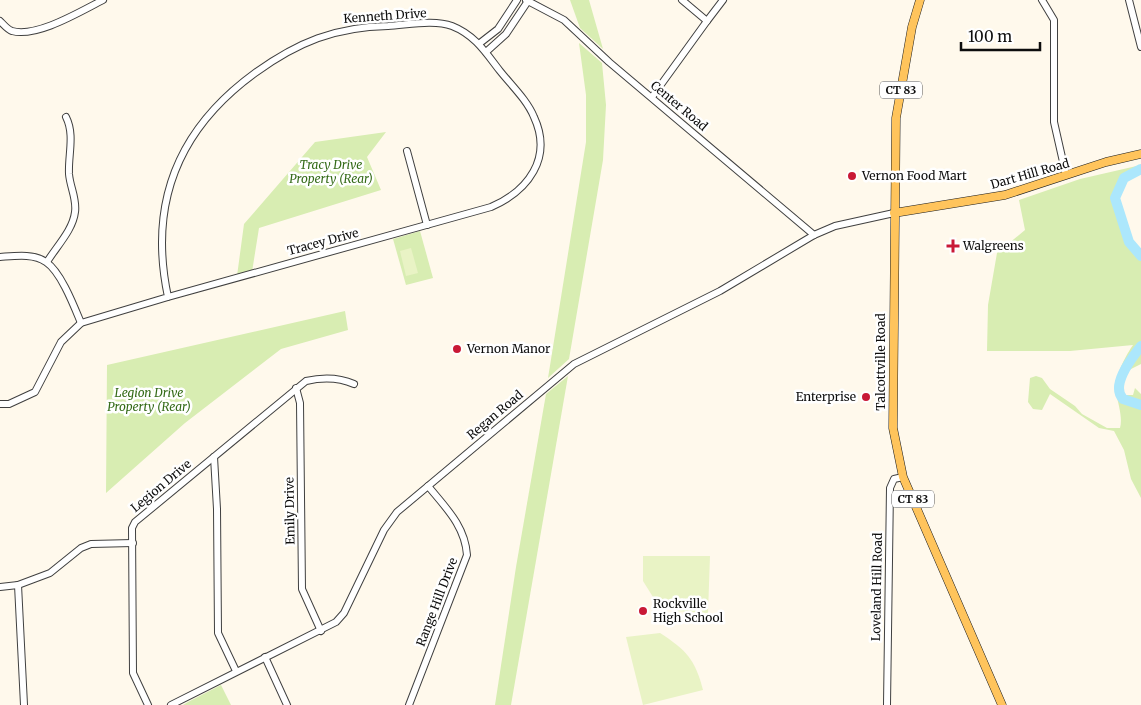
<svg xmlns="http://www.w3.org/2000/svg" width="1141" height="705" font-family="Merriweather,serif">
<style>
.green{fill:#d8edb2}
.pitch{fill:#e9f3c5}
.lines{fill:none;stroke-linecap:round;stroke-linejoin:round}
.river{stroke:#ace7fc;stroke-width:10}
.minor-casing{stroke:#404040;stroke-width:8}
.major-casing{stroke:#1e1e1e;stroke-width:9}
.minor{stroke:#fff;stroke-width:6}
.major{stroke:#ffc45c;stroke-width:8}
.poi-dot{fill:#c91936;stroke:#fff;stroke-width:2}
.labels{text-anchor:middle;stroke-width:5;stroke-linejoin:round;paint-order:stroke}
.shield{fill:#fff;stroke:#565656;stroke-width:1}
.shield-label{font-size:11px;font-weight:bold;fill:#0d0d0d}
.street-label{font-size:12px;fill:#0d0d0d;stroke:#fff}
.park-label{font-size:12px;font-style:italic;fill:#336a17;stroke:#fff}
.poi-label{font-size:12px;fill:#0d0d0d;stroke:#fff;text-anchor:start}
</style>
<rect width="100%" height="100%" fill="#fff9ec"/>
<g class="green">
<path d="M 570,0 L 589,0 L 603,49 L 580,28 Z"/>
<path d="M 579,43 L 602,63 L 606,105 L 603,160 L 569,359 L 548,378 L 586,142 L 586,95 Z"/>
<path d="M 386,132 L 367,157 L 381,190 L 259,228 L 252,272 L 237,276 L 244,224 L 315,142 Z"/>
<path d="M 1141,165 L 1141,169 L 1124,178 L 1115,198 L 1129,242 L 1141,256 L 1141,364 L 1127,371 L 1122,389 L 1124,395 L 1133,395 L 1135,388 L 1141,394 L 1141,498 L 1131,479 L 1124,450 L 1114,431 L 1099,428 L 1050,394 L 1042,410 L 1033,409 L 1028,402 L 1030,378 L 1036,376 L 1042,378 L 1050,389 L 1075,406 L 1082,414 L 1107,428 L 1120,428 C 1123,418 1118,403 1116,393 C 1113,379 1126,355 1133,345 L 1070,351 L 987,351 L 988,305 L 997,253 L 1025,230 L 1019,200 L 1080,179 Z"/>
<path d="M 420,231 L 433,278 L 406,285 L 393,239 Z"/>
<path d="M 345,311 L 348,330 L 281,349 L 185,423 L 106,493 L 107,365 Z"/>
<path d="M 568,376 L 511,705 L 495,705 L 516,567 L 546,394 Z"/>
<path d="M 221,685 L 231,705 L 183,705 L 188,702 Z"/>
</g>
<g class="pitch">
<path d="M 411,248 L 418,273 L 406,276 L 400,251 Z"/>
<path d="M 643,556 L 710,556 L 708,613 L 675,611 L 653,597 L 643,581 Z"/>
<path d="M 660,633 C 686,650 695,659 703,690 L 643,705 L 626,637 Z"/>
</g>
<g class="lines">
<g class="river">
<path d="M 1141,169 L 1124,178 L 1115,198 L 1129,242 L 1141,256"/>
<path d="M 1141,346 C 1132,358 1110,385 1123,399 L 1141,405"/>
</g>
<g class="minor-casing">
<g id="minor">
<path d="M 526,0 L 564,20 L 609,62 L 814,235"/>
<path d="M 682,0 L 707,21 L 723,0"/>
<path d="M 1042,0 L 1054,20 L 1054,122 L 1066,175"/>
<path d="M 1129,0 L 1141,47"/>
<path d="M 0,21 C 3,24 8,30 12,31 C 37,38 81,11 103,0"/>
<path d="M 480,43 L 498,29 L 517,0"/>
<path d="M 486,52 L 506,34 L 528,1"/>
<path d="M 652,97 L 707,21"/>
<path d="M 407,151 L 427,225"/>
<path d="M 0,257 C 14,256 34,253 46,262 C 61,272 74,306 81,323"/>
<path d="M 47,262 C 56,247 73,230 75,212 C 77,199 70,187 69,174 C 68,155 75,135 66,117"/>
<path d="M 296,388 L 300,403 L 302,589 L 321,631"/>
<path d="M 0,404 L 9,404 L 35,392 L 61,342 L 81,323 L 168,297 L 491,207 C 528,191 553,158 534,117 C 527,100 512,86 500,71 C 486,53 475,35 452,26 C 434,19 407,25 388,26 C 335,27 298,42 255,73 C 178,129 148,203 168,297"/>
<path d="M 214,457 L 217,509 L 218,633 L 236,671"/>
<path d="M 18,585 L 24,705"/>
<path d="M 0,587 L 18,585 L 50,573 L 81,548 L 91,544 L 133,543"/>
<path d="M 265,657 L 287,705"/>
<path d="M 148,705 L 133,673 L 132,528 L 135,522 L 306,381 C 323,377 338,377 354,384"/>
<path d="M 171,705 L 336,622 L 344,613 L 384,530 L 397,512 L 574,364 L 720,291 L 814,235 L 835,226 L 894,213"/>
<path d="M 409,705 L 467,555 C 465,526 446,508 428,486"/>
<path d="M 887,705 L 890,488 L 894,479 L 903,477"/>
</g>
</g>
<g class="major-casing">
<g id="major">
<path d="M 920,0 L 912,27 L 896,118 L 893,428 L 903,477 L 1002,705"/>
<path d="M 894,213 L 1005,195 L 1106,162 L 1141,154"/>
</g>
</g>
<use href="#minor" class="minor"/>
<use href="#major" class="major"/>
</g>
<g class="poi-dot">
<circle cx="852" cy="176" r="5"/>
<path d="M950.5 238.5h5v5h5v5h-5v5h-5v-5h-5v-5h5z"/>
<circle cx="457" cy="349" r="5"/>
<circle cx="866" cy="397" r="5"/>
<circle cx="643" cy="611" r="5"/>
</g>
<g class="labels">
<g class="shield">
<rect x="880" y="81.5" width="42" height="17" rx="4"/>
<rect x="892" y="490.5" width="42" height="17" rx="4"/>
</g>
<g class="shield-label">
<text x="901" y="94">CT 83</text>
<text x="913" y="503">CT 83</text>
</g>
<g class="street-label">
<text transform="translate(385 16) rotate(-4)" y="4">Kenneth Drive</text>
<text transform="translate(679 106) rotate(40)" y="4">Center Road</text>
<text transform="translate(1030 174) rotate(-16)" y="4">Dart Hill Road</text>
<text transform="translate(323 242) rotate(-15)" y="4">Tracey Drive</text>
<text transform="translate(881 362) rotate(-90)" y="4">Talcottville Road</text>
<text transform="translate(495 415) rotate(-40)" y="4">Regan Road</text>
<text transform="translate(161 486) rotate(-40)" y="4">Legion Drive</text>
<text transform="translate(290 511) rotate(-91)" y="4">Emily Drive</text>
<text transform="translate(877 587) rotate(-89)" y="4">Loveland Hill Road</text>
<text transform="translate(437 602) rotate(-69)" y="4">Range Hill Drive</text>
</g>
<g class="park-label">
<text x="331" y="169">Tracy Drive<tspan x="331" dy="14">Property (Rear)</tspan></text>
<text x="149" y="397">Legion Drive<tspan x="149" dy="14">Property (Rear)</tspan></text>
</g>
<g class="poi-label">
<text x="862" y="180">Vernon Food Mart</text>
<text x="963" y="250">Walgreens</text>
<text x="467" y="353">Vernon Manor</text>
<text x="856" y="401" text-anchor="end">Enterprise</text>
<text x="653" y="608">Rockville<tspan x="653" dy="14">High School</tspan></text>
</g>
</g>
<path d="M961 42v8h79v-8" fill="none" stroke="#0d0d0d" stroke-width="2.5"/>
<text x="968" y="42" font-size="15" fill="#0d0d0d" stroke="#ffffff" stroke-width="4" paint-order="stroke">100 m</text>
</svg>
